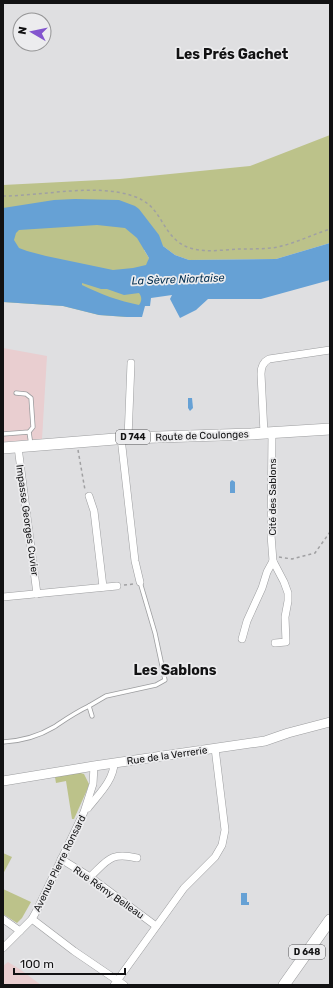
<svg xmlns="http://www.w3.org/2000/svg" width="333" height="988" font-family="Rubik,sans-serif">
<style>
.education{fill:#e9ced0}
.green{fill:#bcc28a}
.water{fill:#66a1d5;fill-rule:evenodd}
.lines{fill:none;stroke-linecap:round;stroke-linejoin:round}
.service-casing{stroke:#9c9d9f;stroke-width:5}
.minor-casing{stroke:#9c9d9f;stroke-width:8}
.tertiary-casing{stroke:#9c9d9f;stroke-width:10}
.primary-casing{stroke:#9c9d9f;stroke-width:12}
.path{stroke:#a0a0a2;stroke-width:1.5;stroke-dasharray:3 3;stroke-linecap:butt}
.service{stroke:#fff;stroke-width:3.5}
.minor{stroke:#fff;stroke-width:7}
.tertiary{stroke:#fff;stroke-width:9}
.primary{stroke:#fff;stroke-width:11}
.labels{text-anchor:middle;stroke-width:3.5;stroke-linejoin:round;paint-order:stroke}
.shield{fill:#ececee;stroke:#535355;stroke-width:1}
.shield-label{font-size:9px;font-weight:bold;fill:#121213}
.street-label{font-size:10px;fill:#121213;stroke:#ececee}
.water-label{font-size:11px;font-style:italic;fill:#002d4e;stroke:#ececee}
.district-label{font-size:14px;font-weight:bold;fill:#121213;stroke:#ececee}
</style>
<rect width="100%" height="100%" fill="#dfdfe1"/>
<g class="education">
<path d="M 3,348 L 47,356 L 42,439 L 3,442 Z"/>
<path d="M 8,962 L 21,970 L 41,985 L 3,985 L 3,966 Z"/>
</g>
<g class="green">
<path d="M 330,135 L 330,243 L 276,259 L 189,260 L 175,255 L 163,246 L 144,250 L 149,258 L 141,308 L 142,317 L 127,317 L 99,315 L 63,306 L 3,302 L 3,185 L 120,179 L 250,166 Z"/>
<path d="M 77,772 L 84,774 L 89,784 L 87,790 L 74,819 L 72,819 L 66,781 L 56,783 L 55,777 Z"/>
<path d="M 3,853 L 12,857 L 3,874 Z"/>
<path d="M 3,889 L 31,902 L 22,918 L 17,923 L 3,914 Z"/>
</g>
<g class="water">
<path d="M 75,199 L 119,200 L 135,206 L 139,209 L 159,235 L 163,246 L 175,255 L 189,260 L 276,259 L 330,243 L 330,280 L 261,299 L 208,299 L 196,310 L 180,318 L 170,299 L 172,295 L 151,298 L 150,306 L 145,306 L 142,317 L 127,317 L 99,315 L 63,306 L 3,302 L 3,208 L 54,200 ZM 97,225 L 125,228 L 137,238 L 149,258 L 146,265 L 133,268 L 113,270 L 46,256 L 27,251 L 19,248 L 14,240 L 16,233 L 19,230 ZM 82,283 L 101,289 L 107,289 L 124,295 L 139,293 C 142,297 142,301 139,305 C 119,301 100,294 82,285 Z"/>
<path d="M 188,398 L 192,398 L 193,408 L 190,411 L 188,408 Z"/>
<path d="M 232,480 L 235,482 L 235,493 L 230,493 L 230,482 Z"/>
<path d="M 241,893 L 247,893 L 247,902 L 249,902 L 249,905 L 241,905 Z"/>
</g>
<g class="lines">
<g class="service-casing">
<g id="service">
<path d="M 29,432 L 31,445"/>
<path d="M 3,434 L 29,432 L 33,427 L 31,398 L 26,394 L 16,393"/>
<path d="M 92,716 L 89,706 L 106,696 L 156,685 L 165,680 L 155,633 L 140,582"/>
<path d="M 3,742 C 21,741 39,736 54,727 C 66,719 76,712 89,706"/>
</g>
</g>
<g class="minor-casing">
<g id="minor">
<path d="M 264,433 L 261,374 C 261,367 263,362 269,359 L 330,350"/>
<path d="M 121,438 L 135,561 L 140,582"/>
<path d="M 128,438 L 131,363"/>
<path d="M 18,447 L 37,594"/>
<path d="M 89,496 L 94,511 L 103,587"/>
<path d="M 273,561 L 284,582 L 288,593 L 288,601 L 285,617 L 286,642 L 275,643"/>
<path d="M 3,597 L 117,586"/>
<path d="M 242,639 L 247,621 L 262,588 L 267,572 L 273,561 L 271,535 L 272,433"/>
<path d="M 88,808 C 98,795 114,780 114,763"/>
<path d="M 61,859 L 90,877 L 156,926"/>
<path d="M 90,877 C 108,860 110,852 137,858"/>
<path d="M 3,919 L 20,931"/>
<path d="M 32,919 L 74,951 L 124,985"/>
<path d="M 3,948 L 32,919 L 37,910 L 84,812 L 93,784 L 94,766"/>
<path d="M 114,985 L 184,888 L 215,857 L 222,845 L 225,830 L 215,748"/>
</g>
</g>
<g class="tertiary-casing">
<path id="tertiary" d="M 3,781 L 94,766 L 265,741 L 288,733 L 330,722"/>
</g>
<g class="primary-casing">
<g id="primary">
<path d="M 3,448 L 128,438 L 251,434 L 330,429"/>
<path d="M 284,985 L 330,920"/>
</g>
</g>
<g class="path">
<path d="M 3,196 C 43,196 95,183 133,196 C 160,205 159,225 177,241 C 194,255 219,250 239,249 C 250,249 261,249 272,248 C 292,245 311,235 330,229"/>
<path d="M 78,450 L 85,490"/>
<path d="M 279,557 L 292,559 L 315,553 L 330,532"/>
<path d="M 124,585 L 134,584"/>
</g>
<use href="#service" class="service"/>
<use href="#minor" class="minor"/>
<use href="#tertiary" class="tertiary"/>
<use href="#primary" class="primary"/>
</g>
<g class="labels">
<g class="shield">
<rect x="116" y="430" width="34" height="14" rx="3"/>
<rect x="289" y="945" width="36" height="14" rx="3"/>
</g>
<g class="shield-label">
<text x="133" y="440">D 744</text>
<text x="307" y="955">D 648</text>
</g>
<g class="street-label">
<text transform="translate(202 435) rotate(-2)" y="4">Route de Coulonges</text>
<text transform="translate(272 497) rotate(-90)" y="4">Cité des Sablons</text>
<text transform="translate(28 520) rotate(82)" y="4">Impasse Georges Cuvier</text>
<text transform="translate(167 755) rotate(-8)" y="4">Rue de la Verrerie</text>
<text transform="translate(59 863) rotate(-64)" y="4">Avenue Pierre Ronsard</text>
<text transform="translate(109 892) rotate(35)" y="4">Rue Rémy Belleau</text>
</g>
<g class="water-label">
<text transform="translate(178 279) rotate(-2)" y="4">La Sèvre Niortaise</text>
</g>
<g class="district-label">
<text x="232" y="59">Les Prés Gachet</text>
<text x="175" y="675">Les Sablons</text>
</g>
</g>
<rect width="333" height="988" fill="none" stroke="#121213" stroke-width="8"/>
<g transform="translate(32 32) rotate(279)"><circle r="19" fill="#ececee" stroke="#959596"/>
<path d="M0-3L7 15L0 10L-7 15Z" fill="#8355ce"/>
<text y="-6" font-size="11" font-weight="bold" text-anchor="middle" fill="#121213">N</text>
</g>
<path d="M14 968v6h111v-6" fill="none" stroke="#121213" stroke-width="2"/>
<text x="20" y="968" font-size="12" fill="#121213" stroke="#ececee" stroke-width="3" paint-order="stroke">100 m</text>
</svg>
